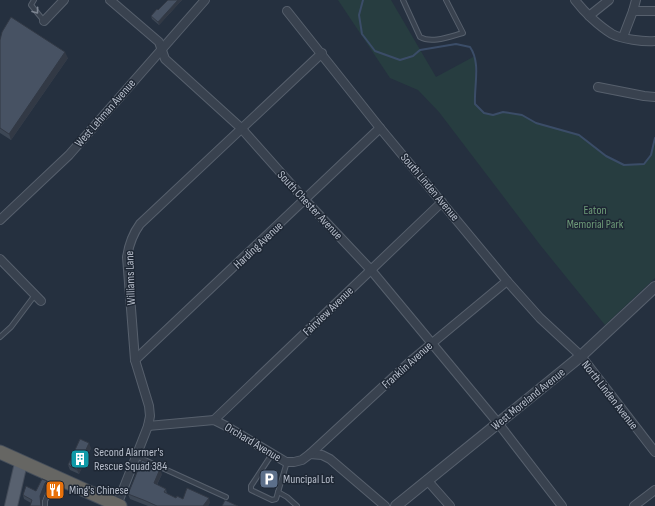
<svg xmlns="http://www.w3.org/2000/svg" width="655" height="506" font-family="'Sofia Sans Condensed',sans-serif">
<style>
.green{fill:#273d40}
.lines{fill:none;stroke-linecap:round;stroke-linejoin:round}
.stream{stroke:#3b4d68;stroke-width:2}
.service-casing{stroke:#57606d;stroke-width:6}
.minor-casing{stroke:#57606d;stroke-width:10}
.tertiary-casing{stroke:#57606d;stroke-width:12}
.primary-casing{stroke:#434b58;stroke-width:14}
.trunk-casing{stroke:#444d5a;stroke-width:15}
.service{stroke:#39424f;stroke-width:4}
.minor{stroke:#39424f;stroke-width:8}
.tertiary{stroke:#39424f;stroke-width:10}
.primary{stroke:#58616f;stroke-width:12}
.trunk{stroke:#666663;stroke-width:13}
.wall{fill:#3d4755}
.shaded-wall{fill:#323945}
.building{fill:#475263;stroke:#323945}
.oneway{stroke:#7e8693}
.labels{text-anchor:middle;stroke-width:3;stroke-linejoin:round;paint-order:stroke}
.street-label{font-size:12px;fill:#b6bdca;stroke:#1e2734}
.park-label{font-size:12px;fill:#6d9a78;stroke:#1e2734}
.poi-label{font-size:12px;fill:#b6bdca;stroke:#1e2734;text-anchor:start}
</style>
<rect width="100%" height="100%" fill="#25303f"/>
<path class="green" d="M 338,0 L 391,0 L 436,77 L 475,56 L 475,103 L 484,113 L 493,115 L 503,112 L 522,115 L 536,123 L 579,135 L 606,156 L 624,165 L 644,164 L 651,155 L 655,138 L 655,278 L 605,325 L 541,246 L 439,112 L 418,90 L 390,78 Z"/>
<g class="lines">
<path class="stream" d="M 363,0 L 359,15 L 362,34 L 375,51 L 400,60 L 413,56 L 420,50 L 456,44 L 470,47 C 481,63 474,85 475,104 L 484,113 L 493,115 L 503,112 L 522,115 L 536,123 L 579,135 L 606,156 L 624,165 L 644,164 L 651,155 L 655,138"/>
<g class="service-casing">
<g id="service">
<path d="M 34,0 L 31,5 L 44,21"/>
<path d="M 403,0 L 420,37 C 432,44 451,36 463,33 L 446,0"/>
<path d="M 0,337 L 11,327 L 35,295"/>
<path d="M 272,454 L 251,486 L 251,490 L 272,500 L 276,499 L 287,462"/>
<path d="M 136,456 L 226,497"/>
<path d="M 278,492 L 287,497 L 297,506"/>
<path d="M 45,506 L 45,501 L 50,489"/>
</g>
</g>
<g class="minor-casing">
<g id="minor">
<path d="M 110,0 L 159,42 L 165,59 L 241,128 L 305,200 L 371,270 L 498,423 L 562,506"/>
<path d="M 575,0 C 584,12 599,26 612,34 C 621,39 644,42 655,41"/>
<path d="M 287,11 L 380,128 L 507,281 L 540,318 L 581,356 L 655,452"/>
<path d="M 633,11 L 655,11"/>
<path d="M 589,16 L 609,0"/>
<path d="M 44,21 L 64,0"/>
<path d="M 623,37 L 633,11 L 636,0"/>
<path d="M 598,87 L 644,96 L 655,97"/>
<path d="M 0,220 L 69,155 L 205,0"/>
<path d="M 0,259 L 41,301"/>
<path d="M 135,360 L 380,128"/>
<path d="M 214,420 L 442,202"/>
<path d="M 148,426 L 214,420 L 226,426 L 286,462 L 294,462 L 302,460 L 310,454 L 322,455 L 330,459 L 385,506"/>
<path d="M 310,454 L 413,359 L 507,281"/>
<path d="M 427,480 L 450,506"/>
<path d="M 117,505 L 148,426 L 150,416 L 149,406 L 135,360 L 127,257 C 129,244 132,235 140,224 L 322,53"/>
<path d="M 634,506 L 655,490"/>
</g>
</g>
<g class="tertiary-casing">
<path id="tertiary" d="M 396,506 L 581,356 L 655,287"/>
</g>
<g class="primary-casing">
<path id="primary" d="M 11,506 L 21,463"/>
</g>
<g class="trunk-casing">
<path id="trunk" d="M 0,452 L 120,506"/>
</g>
<use href="#service" class="service"/>
<use href="#minor" class="minor"/>
<use href="#tertiary" class="tertiary"/>
<use href="#primary" class="primary"/>
<use href="#trunk" class="trunk"/>
</g>
<g class="wall">
<path d="M 168,0 L 182,0 L 159,25 L 152,19 L 151,16 L 158,10 Z"/>
<path d="M 0,40 L 68,58 L 11,140 L 0,133 Z"/>
<path d="M 91,448 L 79,474 L 70,470 L 68,465 Z"/>
<path d="M 162,474 L 157,485 L 166,489 L 167,494 L 176,498 L 210,502 L 208,506 L 148,506 L 130,499 L 128,494 Z"/>
<path d="M 47,481 L 49,486 L 47,488 L 42,500 L 31,503 L 24,499 L 23,495 L 36,491 Z"/>
</g>
<g class="shaded-wall">
<path d="M 178,0 L 182,0 L 159,25 L 158,22 Z"/>
<path d="M 65,52 L 68,58 L 11,140 L 9,134 Z"/>
<path d="M 89,443 L 91,448 L 79,474 L 77,470 Z"/>
<path d="M 160,469 L 162,474 L 155,488 L 154,483 Z"/>
<path d="M 47,481 L 49,486 L 47,488 L 42,500 L 42,506 L 41,506 L 40,496 L 45,483 Z"/>
<path d="M 209,498 L 210,502 L 208,506 L 203,506 Z"/>
</g>
<g class="building">
<path d="M 168,0 L 178,0 L 158,22 L 151,16 L 157,9 L 158,10 Z"/>
<path d="M 11,17 L 65,52 L 9,134 L 0,128 L 0,40 L 2,32 Z"/>
<path d="M 80,439 L 89,443 L 77,470 L 68,465 Z"/>
<path d="M 142,460 L 160,469 L 154,483 L 166,489 L 164,492 L 176,498 L 177,496 L 183,499 L 187,488 L 209,498 L 203,506 L 157,506 L 146,501 L 128,494 Z"/>
<path d="M 42,479 L 47,481 L 45,483 L 40,496 L 41,506 L 30,506 L 32,500 L 23,495 L 26,486 L 36,491 Z"/>
<path d="M 225,500 L 238,506 L 222,506 Z"/>
</g>
<defs><path id="oneway-chevron" d="M-2-3.5L2.5 0L-2 3.5" fill="none" stroke-width="1.6" stroke-linecap="round" stroke-linejoin="round"/></defs>
<use class="oneway" href="#oneway-chevron" transform="translate(36 11) rotate(53)"/>
<defs>
<g id="building-square" transform="scale(1)"><rect x="-9" y="-9" width="18" height="18" rx="4" fill="#0f9aa8" stroke="#1e2734"/><path d="M-4-6H4V6H1V3H-1V6H-4ZM-2.5-4.3h1.7v1.8h-1.7ZM.8-4.3h1.7v1.8H.8ZM-2.5-1h1.7V.8h-1.7ZM.8-1h1.7V.8H.8Z" fill="#fff"/></g>
<g id="parking-square" transform="scale(1)"><rect x="-9" y="-9" width="18" height="18" rx="4" fill="#5c6f8a" stroke="#1e2734"/><path d="M-3.5-5.5H1a3.5 3.5 0 0 1 0 7H-1V5.5H-3.5ZM-1-3.4V-.6H.8a1.4 1.4 0 0 0 0-2.8Z" fill="#fff"/></g>
<g id="restaurant-square" transform="scale(1)"><rect x="-9" y="-9" width="18" height="18" rx="4" fill="#e8710a" stroke="#1e2734"/><path d="M-5-6h1v4h1v-4h1v4h1v-4h1v5L-1.5 .5V6h-2V.5L-5-1ZM5-6V6H3V1.5H1.5Q1.5-4 5-6Z" fill="#fff"/></g>
</defs>
<g fill-rule="evenodd">
<use href="#building-square" x="80" y="459"/>
<use href="#parking-square" x="269" y="479"/>
<use href="#restaurant-square" x="55" y="490"/>
</g>
<g class="labels">
<g class="street-label">
<text transform="translate(105 113) rotate(-49)" y="4">West Lehman Avenue</text>
<text transform="translate(430 187) rotate(50)" y="4">South Linden Avenue</text>
<text transform="translate(310 205) rotate(47)" y="4">South Chester Avenue</text>
<text transform="translate(258 245) rotate(-43)" y="4">Harding Avenue</text>
<text transform="translate(130 278) rotate(-92)" y="4">Williams Lane</text>
<text transform="translate(328 311) rotate(-44)" y="4">Fairview Avenue</text>
<text transform="translate(407 365) rotate(-42)" y="4">Franklin Avenue</text>
<text transform="translate(610 395) rotate(52)" y="4">North Linden Avenue</text>
<text transform="translate(528 399) rotate(-39)" y="4">West Moreland Avenue</text>
<text transform="translate(253 442) rotate(31)" y="4">Orchard Avenue</text>
</g>
<g class="park-label">
<text x="595" y="214">Eaton<tspan x="595" dy="14">Memorial Park</tspan></text>
</g>
<g class="poi-label">
<text x="94" y="456">Second Alarmer's<tspan x="94" dy="14">Rescue Squad 384</tspan></text>
<text x="283" y="483">Muncipal Lot</text>
<text x="69" y="494">Ming's Chinese</text>
</g>
</g>
</svg>
